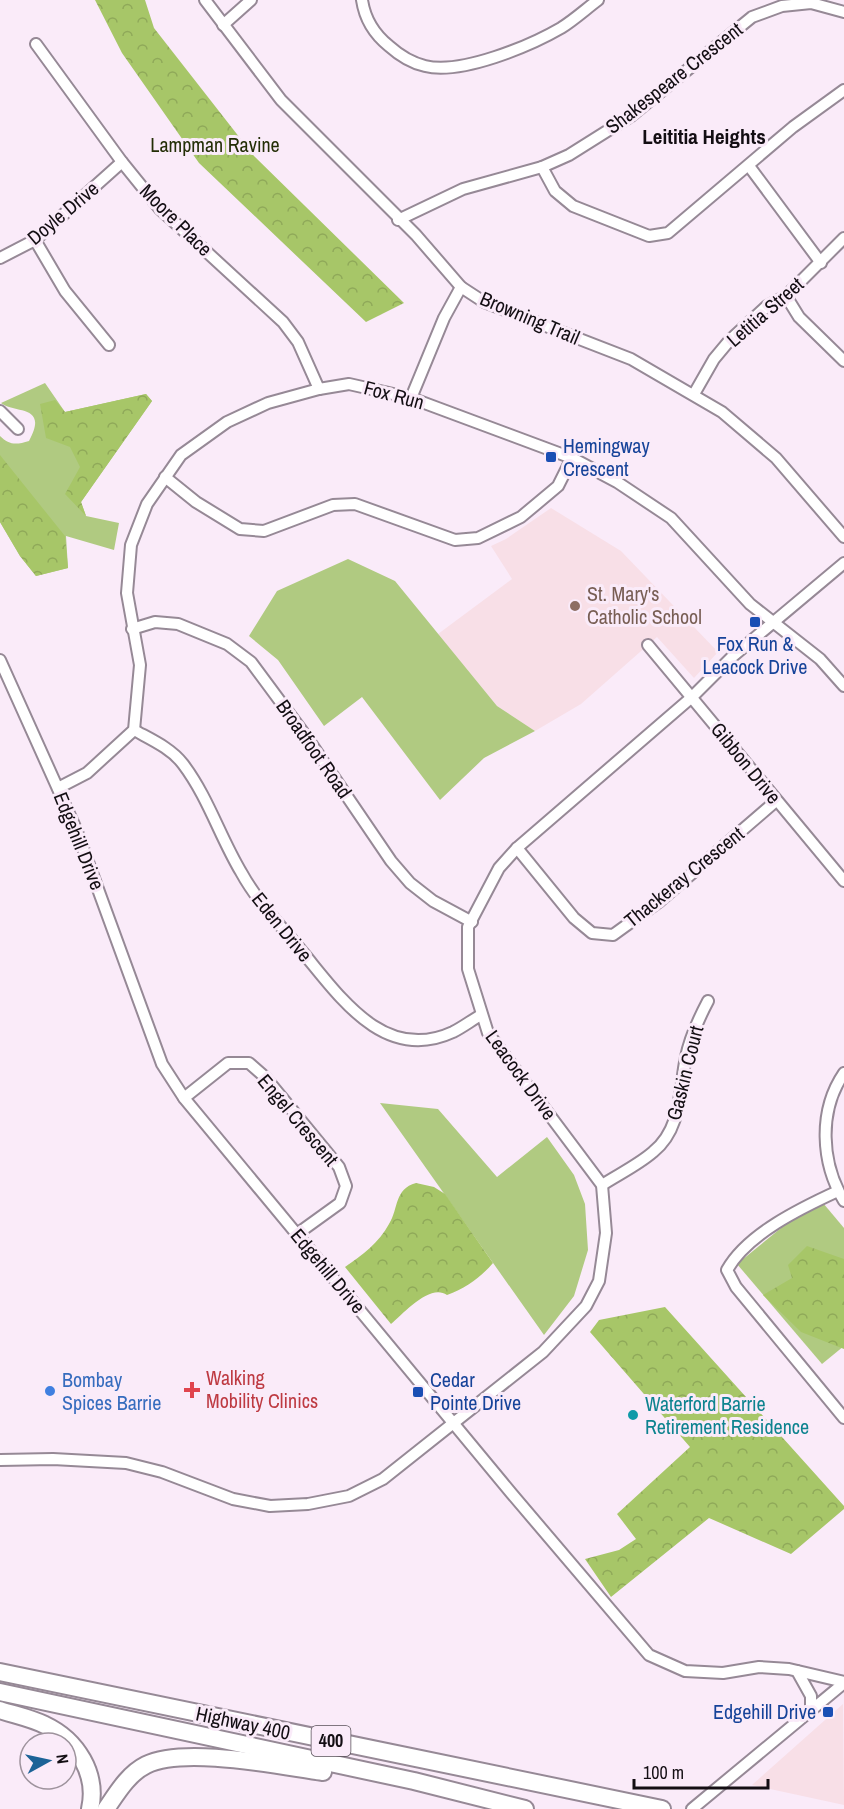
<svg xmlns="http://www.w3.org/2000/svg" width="844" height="1809" font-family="'Archivo Narrow',sans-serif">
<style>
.education{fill:#f8dfe7}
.green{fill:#b0ca81}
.forest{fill:url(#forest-crowns)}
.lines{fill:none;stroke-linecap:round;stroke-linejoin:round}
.minor-casing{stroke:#968996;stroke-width:14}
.highway-casing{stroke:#968996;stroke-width:20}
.minor{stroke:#fff;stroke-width:10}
.highway{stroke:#fff;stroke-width:16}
.transit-dot{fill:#1a4fb4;stroke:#faebf9;stroke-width:2}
.education-dot{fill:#8d6e63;stroke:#faebf9;stroke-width:2}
.health-dot{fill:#e0444e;stroke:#faebf9;stroke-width:2}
.shop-dot{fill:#3f7fe0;stroke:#faebf9;stroke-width:2}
.culture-dot{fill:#0f9aa8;stroke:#faebf9;stroke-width:2}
.labels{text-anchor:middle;stroke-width:6;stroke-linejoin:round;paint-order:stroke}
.shield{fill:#faebf9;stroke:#585058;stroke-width:1.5}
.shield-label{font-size:18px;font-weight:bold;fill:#130e13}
.street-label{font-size:20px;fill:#130e13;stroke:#faebf9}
.park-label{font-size:20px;fill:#232e06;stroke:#faebf9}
.transit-label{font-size:20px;fill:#164399;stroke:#faebf9;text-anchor:start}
.education-label{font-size:20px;fill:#785e54;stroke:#faebf9;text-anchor:start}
.health-label{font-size:20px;fill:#be3a42;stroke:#faebf9;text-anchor:start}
.shop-label{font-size:20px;fill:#366cbe;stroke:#faebf9;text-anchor:start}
.culture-label{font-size:20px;fill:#0d838f;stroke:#faebf9;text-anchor:start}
.neighbourhood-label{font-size:21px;font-weight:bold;fill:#130e13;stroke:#faebf9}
</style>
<defs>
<pattern id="forest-crowns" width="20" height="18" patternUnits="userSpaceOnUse" patternTransform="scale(1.5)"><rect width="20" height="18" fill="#a7c668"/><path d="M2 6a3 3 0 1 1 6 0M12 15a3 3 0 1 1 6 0" fill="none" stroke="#8fa959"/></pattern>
</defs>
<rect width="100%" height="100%" fill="#faebf9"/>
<g class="education">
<path d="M 551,508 L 621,551 L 718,652 L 694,678 L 657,637 L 581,704 L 535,731 L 497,706 L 438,634 L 512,579 L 491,546 L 506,539 Z"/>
<path d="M 843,1704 L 844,1805 L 752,1785 Z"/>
</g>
<g class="green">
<path d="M 45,383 L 65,412 L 146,394 L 152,401 L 81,502 L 86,516 L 119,523 L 114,550 L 66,536 L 68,568 L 36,576 L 20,556 L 0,522 L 0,436 C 9,445 16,445 29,441 C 49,404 15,414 1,403 Z"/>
<path d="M 348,559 L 395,581 L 497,706 L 535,731 L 484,758 L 440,800 L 362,697 L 324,726 L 278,660 L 249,636 L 277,591 Z"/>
<path d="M 380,1103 L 438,1109 L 497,1177 L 547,1137 L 574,1175 L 585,1204 L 588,1250 L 574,1296 L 544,1335 Z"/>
<path d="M 823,1203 L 844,1228 L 844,1346 L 822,1364 L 737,1264 L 802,1211 Z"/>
</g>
<g class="forest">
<path d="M 95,0 L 145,0 L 154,28 L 254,156 L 404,303 L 366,322 L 199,163 L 122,53 Z"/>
<path d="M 146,394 L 152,401 L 81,502 L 86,516 L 65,494 L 80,467 L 70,447 L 46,438 L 40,404 L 55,400 L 65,412 Z"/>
<path d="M 0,455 L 65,536 L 68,568 L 36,576 L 20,556 L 0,522 Z"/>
<path d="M 416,1183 L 434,1187 L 445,1194 L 493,1263 C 480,1278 466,1288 447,1295 C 430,1283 404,1313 391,1324 L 345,1267 C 362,1255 379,1243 389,1224 C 399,1208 394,1189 416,1183 Z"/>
<path d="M 807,1246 L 844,1259 L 844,1349 L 801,1332 L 763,1295 L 792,1278 L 788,1265 Z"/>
<path d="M 665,1307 L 844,1506 L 844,1509 L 791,1554 L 709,1518 L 611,1597 L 585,1559 L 619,1550 L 636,1539 L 617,1514 L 690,1447 L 590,1332 L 599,1320 Z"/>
</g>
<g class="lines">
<g class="minor-casing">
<g id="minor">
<path d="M 205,0 L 281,100 L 416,235 L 461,287 L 484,302 L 631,359 L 722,412 L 776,458 L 844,537"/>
<path d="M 362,0 C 365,20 374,34 389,46 C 399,55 412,63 425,66 C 461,75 530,46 561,28 C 574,20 586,9 598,0"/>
<path d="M 223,25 L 251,0"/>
<path d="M 36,44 L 122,162 L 160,209 L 283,322 L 298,342 L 319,389"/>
<path d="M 749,166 L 821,263"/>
<path d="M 542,167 L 555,191 L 573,206 L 649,236 L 668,233 L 793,127 L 844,90"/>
<path d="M 398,220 L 463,189 L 542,167 L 569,155 L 631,116 L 752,17 L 782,6 L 811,3 L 844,12"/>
<path d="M 35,240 L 65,291 L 109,345"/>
<path d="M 0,258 L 35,240 L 122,162"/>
<path d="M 786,296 L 799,317 L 844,361"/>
<path d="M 694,394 L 714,359 L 729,341 L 767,306 L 786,296 L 844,238"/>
<path d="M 411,398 L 444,318 L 461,287"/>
<path d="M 0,411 L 18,429"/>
<path d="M 165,477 L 196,502 L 240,529 L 264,531 L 333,505 L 355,504 L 455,540 L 478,538 L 521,517 L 558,486 L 572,458"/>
<path d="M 132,629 L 155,622 L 178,624 L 227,644 L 251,662 L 308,739 L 391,861 L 410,883 L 433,901 L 472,922"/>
<path d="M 648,645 L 844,881"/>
<path d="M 0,660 L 76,829 L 162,1064 L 184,1098 L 512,1494 L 649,1655 L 685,1671 L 723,1673 L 759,1667 L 789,1669 L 844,1682"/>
<path d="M 134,730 C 150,739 171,748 183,764 C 208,797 220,837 241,872 C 258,903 283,928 305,955 C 342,1000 386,1063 453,1032 C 463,1027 472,1020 481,1015"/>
<path d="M 58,788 L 87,773 L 134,730 L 140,665 L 127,593 L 131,545 L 147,504 L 181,455 L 227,422 L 268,403 L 319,389 L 349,384 L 411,398 L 572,458 L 617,482 L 671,518 L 750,604 L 820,659 L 844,686"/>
<path d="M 517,848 L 574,918 L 592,933 L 613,935 L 660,901 L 776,801"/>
<path d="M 844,1073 C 818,1111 821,1163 844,1201"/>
<path d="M 184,1098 L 228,1063 L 249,1063 L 265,1077 L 339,1167 L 346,1186 L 340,1203 L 297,1234"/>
<path d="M 602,1185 C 619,1174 638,1165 653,1152 C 682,1129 679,1090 686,1057 C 690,1037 698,1020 708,1001"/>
<path d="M 838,1191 C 801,1208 747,1234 727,1270 L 736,1287 L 844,1418"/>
<path d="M 0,1460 L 53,1459 L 126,1463 L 162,1472 L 233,1499 L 270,1506 L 308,1504 L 349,1496 L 383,1479 L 543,1352 L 586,1306 L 599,1281 L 606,1233 L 602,1185 L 488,1033 L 468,969 L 468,927 L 499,868 L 517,848 L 692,697 L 732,657 L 844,563"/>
<path d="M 797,1671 L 811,1696 L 811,1710"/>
<path d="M 692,1809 L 844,1683"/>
</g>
</g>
<g class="highway-casing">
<g id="highway">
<path d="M 0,1672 L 662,1809"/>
<path d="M 0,1692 L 414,1781 L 525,1809"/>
<path d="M 0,1710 C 15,1715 31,1718 45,1725 C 77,1740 98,1774 90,1809"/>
<path d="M 106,1809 C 117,1793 128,1774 146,1765 C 184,1746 279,1766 323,1772"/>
</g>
</g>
<use href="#minor" class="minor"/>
<use href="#highway" class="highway"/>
</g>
<g class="transit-dot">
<rect x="545" y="451" width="12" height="12" rx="3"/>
<rect x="749" y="616" width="12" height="12" rx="3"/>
<rect x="412" y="1386" width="12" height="12" rx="3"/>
<rect x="822" y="1706" width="12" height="12" rx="3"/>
</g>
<circle class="education-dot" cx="575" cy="606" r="6"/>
<path class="health-dot" d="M189 1381h6v6h6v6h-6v6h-6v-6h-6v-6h6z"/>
<circle class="shop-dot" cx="50" cy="1391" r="6"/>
<circle class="culture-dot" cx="633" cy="1415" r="6"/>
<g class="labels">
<rect class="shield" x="311.5" y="1726" width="39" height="30" rx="4.5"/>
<g class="shield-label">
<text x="331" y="1747">400</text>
</g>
<g class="street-label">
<text transform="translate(674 78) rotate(-38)" y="7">Shakespeare Crescent</text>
<text transform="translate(63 213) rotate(-40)" y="7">Doyle Drive</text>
<text transform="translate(176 220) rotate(45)" y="7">Moore Place</text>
<text transform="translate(765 312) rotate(-41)" y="7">Letitia Street</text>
<text transform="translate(530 318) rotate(23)" y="7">Browning Trail</text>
<text transform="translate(394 395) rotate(15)" y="7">Fox Run</text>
<text transform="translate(314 749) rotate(55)" y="7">Broadfoot Road</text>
<text transform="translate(746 763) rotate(51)" y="7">Gibbon Drive</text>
<text transform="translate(79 841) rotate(68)" y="7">Edgehill Drive</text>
<text transform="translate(684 877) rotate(-39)" y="7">Thackeray Crescent</text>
<text transform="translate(282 927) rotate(51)" y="7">Eden Drive</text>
<text transform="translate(685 1073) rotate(-76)" y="7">Gaskin Court</text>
<text transform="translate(521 1075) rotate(54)" y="7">Leacock Drive</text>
<text transform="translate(298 1120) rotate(50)" y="7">Engel Crescent</text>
<text transform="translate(328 1271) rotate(50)" y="7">Edgehill Drive</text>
<text transform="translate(243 1723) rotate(12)" y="7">Highway 400</text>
</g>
<g class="park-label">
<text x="215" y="152">Lampman Ravine</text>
</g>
<g class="transit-label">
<text x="563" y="453">Hemingway<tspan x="563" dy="23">Crescent</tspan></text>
<text x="755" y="651" text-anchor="middle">Fox Run &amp;<tspan x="755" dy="23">Leacock Drive</tspan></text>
<text x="430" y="1387">Cedar<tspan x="430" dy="23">Pointe Drive</tspan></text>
<text x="816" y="1719" text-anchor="end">Edgehill Drive</text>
</g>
<g class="education-label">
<text x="587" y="601">St. Mary's<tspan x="587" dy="23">Catholic School</tspan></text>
</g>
<g class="health-label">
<text x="206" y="1385">Walking<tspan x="206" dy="23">Mobility Clinics</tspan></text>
</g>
<g class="shop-label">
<text x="62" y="1387">Bombay<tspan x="62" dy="23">Spices Barrie</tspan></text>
</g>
<g class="culture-label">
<text x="645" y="1411">Waterford Barrie<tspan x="645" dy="23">Retirement Residence</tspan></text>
</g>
<g class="neighbourhood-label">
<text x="704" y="144">Leititia Heights</text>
</g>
</g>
<g transform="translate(48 1761) rotate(82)"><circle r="28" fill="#faebf9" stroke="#9e939d" stroke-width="1.5"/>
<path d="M0-4.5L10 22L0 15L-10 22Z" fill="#1c6397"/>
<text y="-9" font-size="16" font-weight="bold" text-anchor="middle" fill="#130e13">N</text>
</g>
<path d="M634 1779v9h134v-9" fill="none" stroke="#130e13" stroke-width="3"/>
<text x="643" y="1779" font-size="18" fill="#130e13" stroke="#faebf9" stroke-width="4.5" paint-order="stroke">100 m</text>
</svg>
